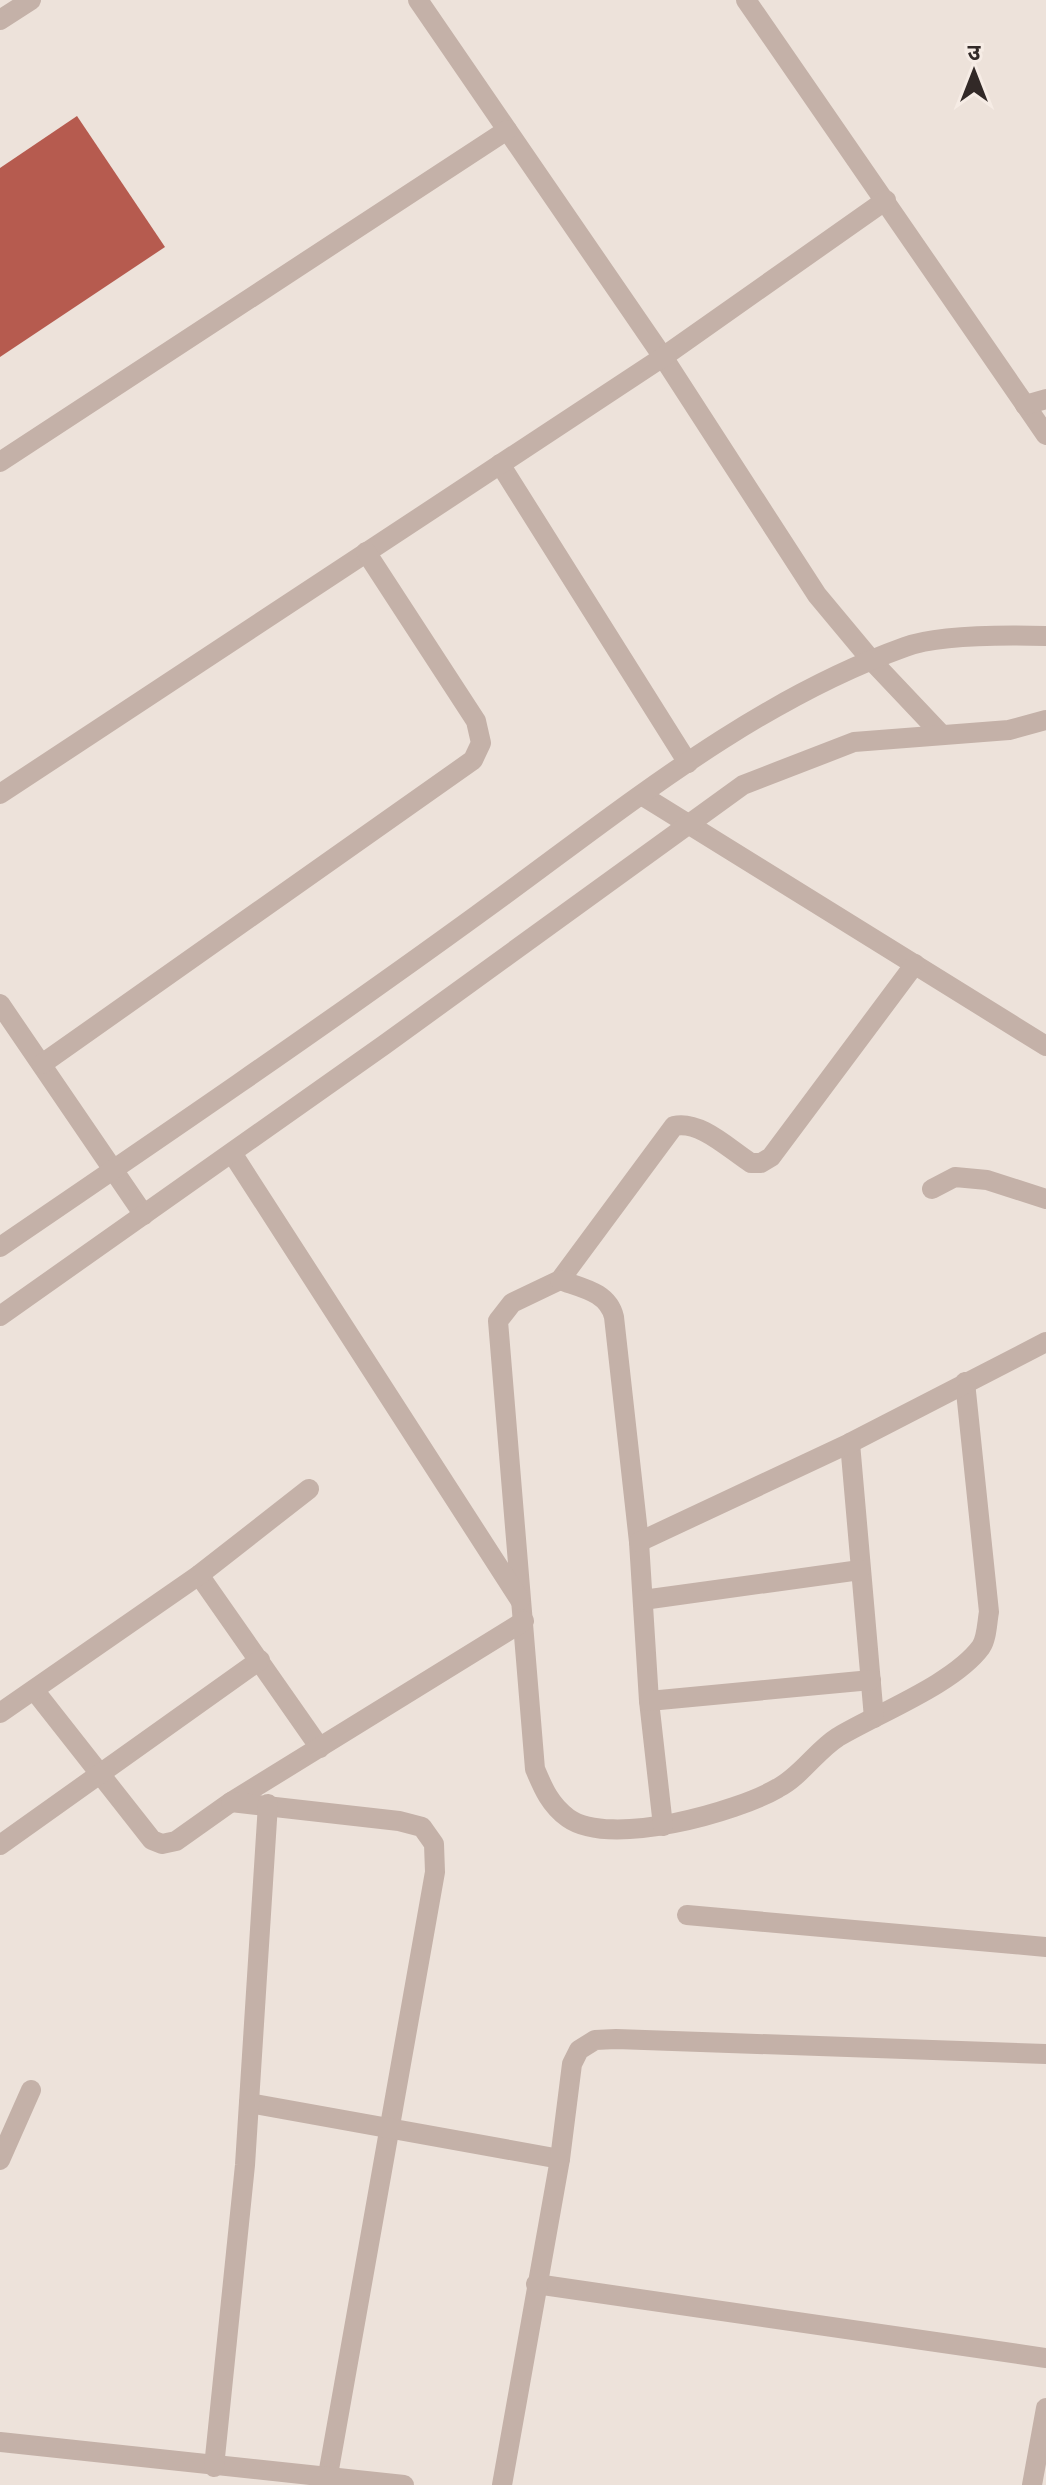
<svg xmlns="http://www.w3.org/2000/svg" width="1046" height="2485" font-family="'Space Grotesk','Noto Sans Devanagari',sans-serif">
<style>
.building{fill:#b65b4f}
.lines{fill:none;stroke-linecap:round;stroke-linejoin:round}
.minor{stroke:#c4b1a8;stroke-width:20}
</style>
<rect width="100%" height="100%" fill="#ede2da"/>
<path class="building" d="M 77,116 L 165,247 L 0,357 L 0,168 Z"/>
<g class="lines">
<g class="minor">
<path d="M 418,0 L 663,357 L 817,595 L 872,661 L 942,735"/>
<path d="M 746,0 L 1046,435"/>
<path d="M 0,20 L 31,0"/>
<path d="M 1025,405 L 1046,399"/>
<path d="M 0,462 L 507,130"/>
<path d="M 500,464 L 688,763"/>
<path d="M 0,794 L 663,357 L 886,200"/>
<path d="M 643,796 L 1046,1046"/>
<path d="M 915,964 L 771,1157 L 761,1163 L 751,1163 C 729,1149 700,1120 674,1126 L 560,1280 L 512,1303 L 498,1321 L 535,1769 C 543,1788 550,1805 568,1818 C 610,1848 737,1812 778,1788 C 801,1776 816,1751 838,1737 C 878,1713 954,1684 981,1647 C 987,1638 987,1622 989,1612 L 965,1382"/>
<path d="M 0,1004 L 144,1215"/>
<path d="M 42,1064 L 473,760 L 481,743 L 476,721 L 366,552"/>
<path d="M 232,1153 L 520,1600"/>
<path d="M 932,1189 L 955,1177 L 987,1180 L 1046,1199"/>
<path d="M 0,1247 C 160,1138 320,1029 477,915 C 612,818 746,704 905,647 C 940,634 1008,635 1046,636"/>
<path d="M 560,1280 C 582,1288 608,1292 614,1317 L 639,1542 L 649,1701 L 663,1826"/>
<path d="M 0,1316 L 384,1045 L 743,785 L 854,742 L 1009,730 L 1046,720"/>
<path d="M 850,1443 L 874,1718"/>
<path d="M 639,1542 L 850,1443 L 1046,1342"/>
<path d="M 199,1575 L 320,1748"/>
<path d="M 643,1600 L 860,1570"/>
<path d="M 34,1690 L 152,1840 L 162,1844 L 176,1841 L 231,1802 L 524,1621"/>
<path d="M 649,1701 L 871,1680"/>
<path d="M 0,1713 L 199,1575 L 309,1489"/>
<path d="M 231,1802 L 399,1821 L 422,1827 L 434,1844 L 435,1872 L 328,2475"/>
<path d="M 0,1845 L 260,1660"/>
<path d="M 687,1915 L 1046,1947"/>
<path d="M 249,2103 L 560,2159"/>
<path d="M 0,2160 L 31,2090"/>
<path d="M 536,2284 L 1046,2358"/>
<path d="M 0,2442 L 404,2485"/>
<path d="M 214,2467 L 245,2165 L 268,1804"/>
<path d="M 502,2485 L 560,2159 L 572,2064 L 579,2050 L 595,2040 L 616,2039 L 1046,2054"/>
<path d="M 1032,2485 L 1046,2408"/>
</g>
</g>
<g transform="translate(974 72)" stroke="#f6ece5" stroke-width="6" paint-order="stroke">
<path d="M0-6L14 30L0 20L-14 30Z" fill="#322927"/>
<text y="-12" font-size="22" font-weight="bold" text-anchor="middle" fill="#322927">उ</text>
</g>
</svg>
